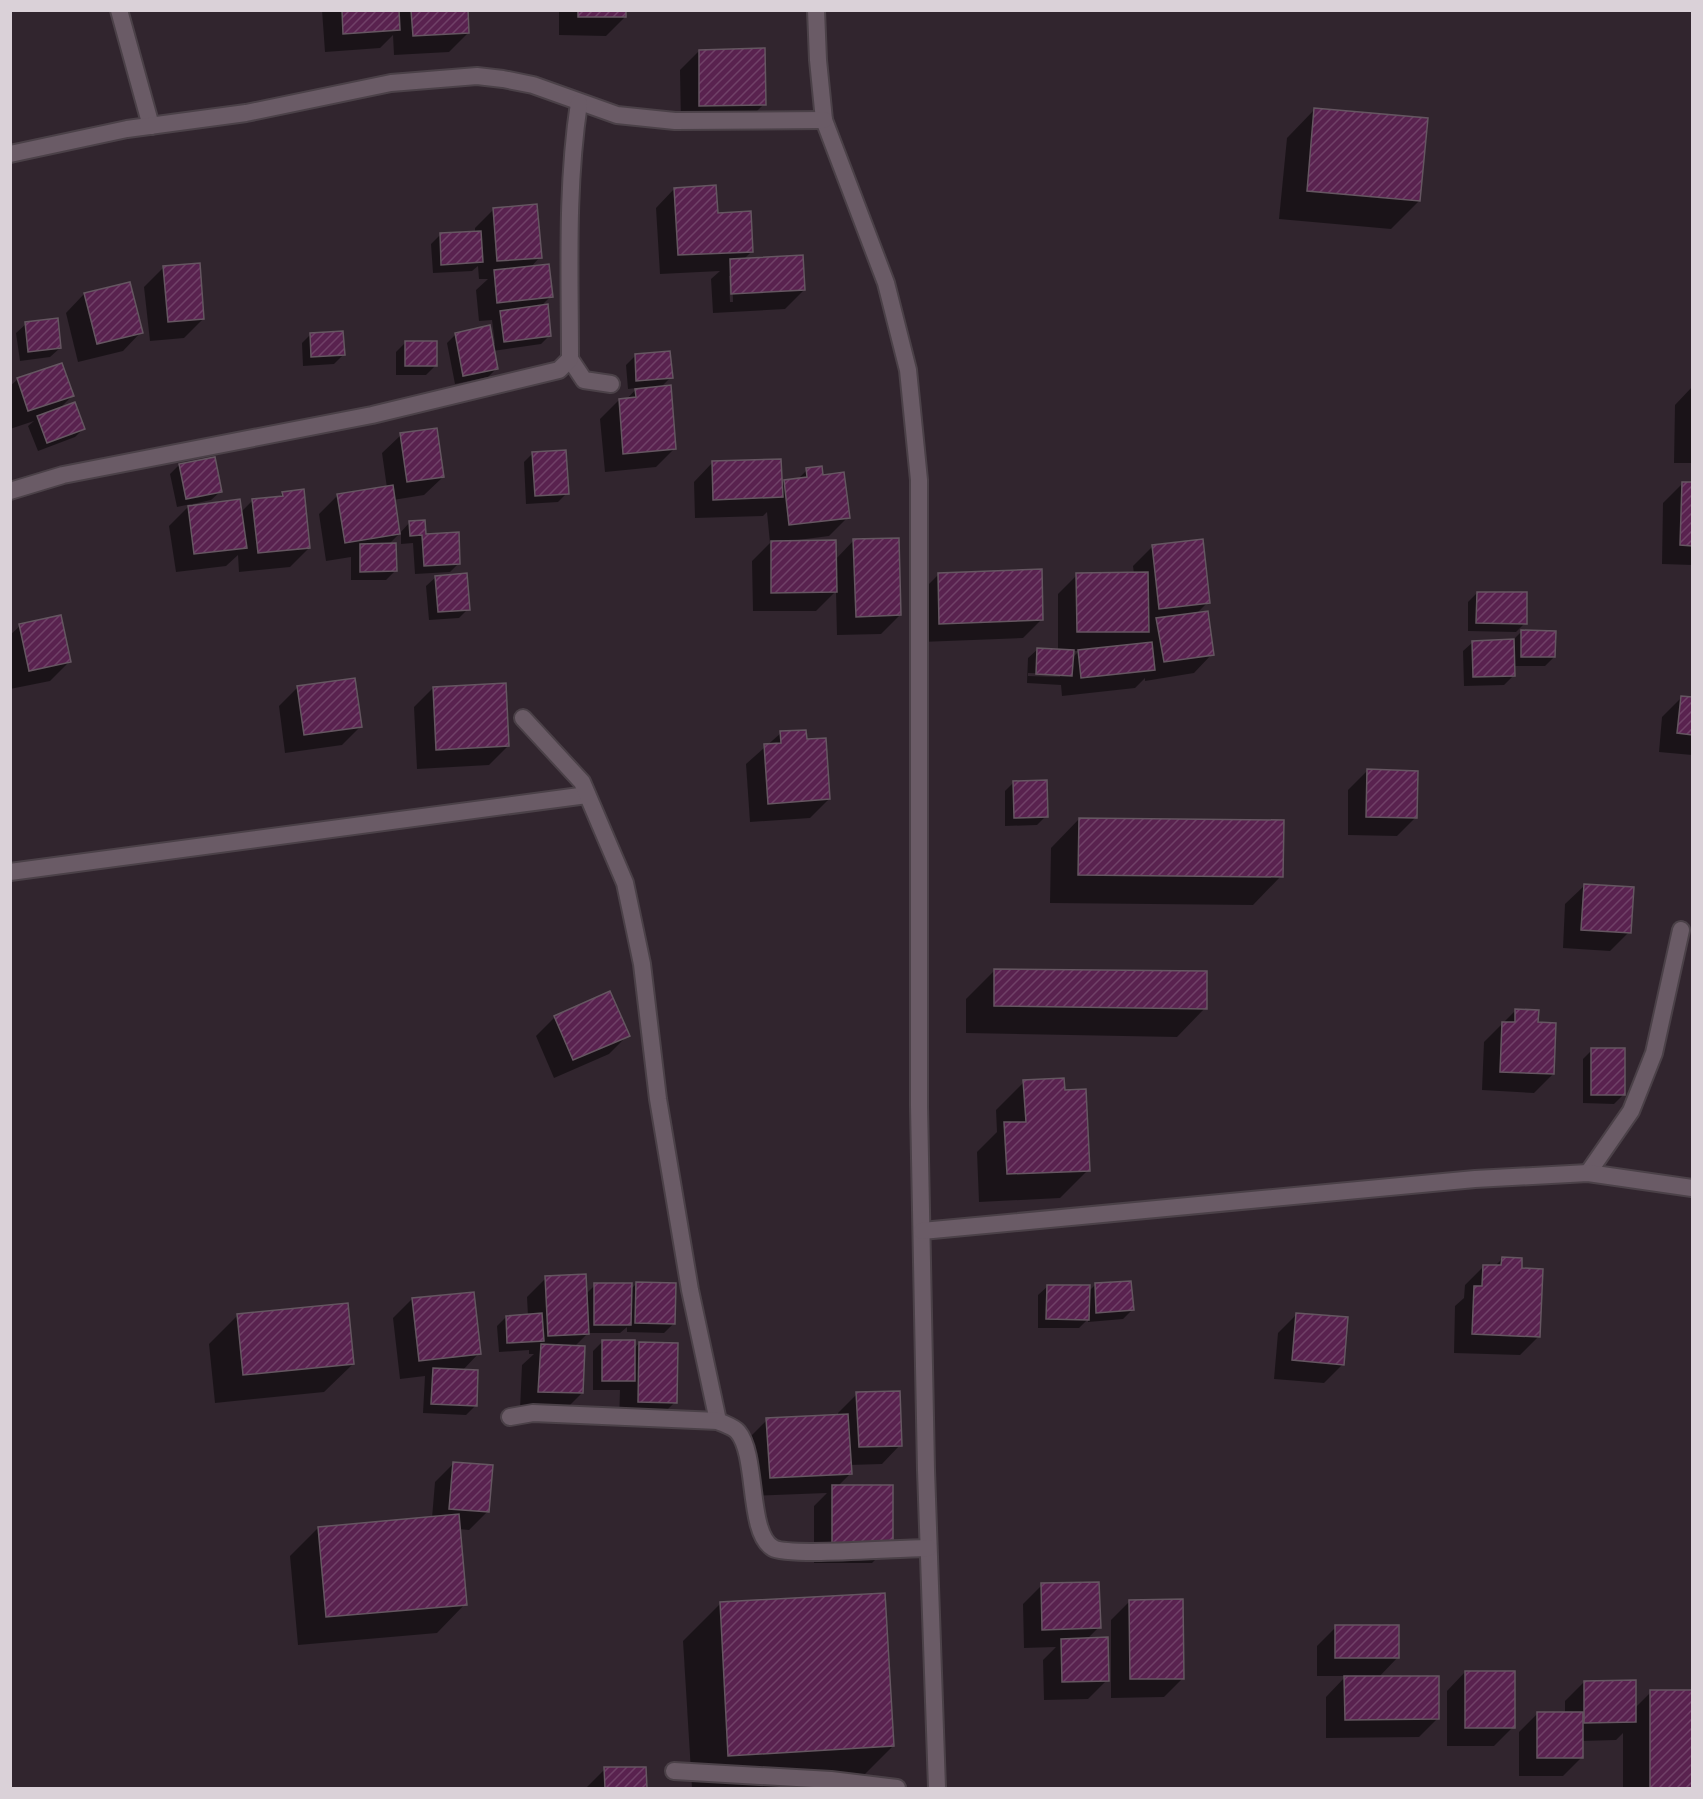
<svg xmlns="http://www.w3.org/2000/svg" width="1703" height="1799" font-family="Manrope,sans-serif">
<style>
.shadow{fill:#0007;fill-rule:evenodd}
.building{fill:url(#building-hatch);stroke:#655661;stroke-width:1.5}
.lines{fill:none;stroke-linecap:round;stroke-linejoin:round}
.service-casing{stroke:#4b4148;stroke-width:20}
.minor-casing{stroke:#4b4148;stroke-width:20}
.service{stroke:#6a5b66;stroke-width:16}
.minor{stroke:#6a5b66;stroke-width:16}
</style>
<defs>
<pattern id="building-hatch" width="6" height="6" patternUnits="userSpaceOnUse" patternTransform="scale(1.5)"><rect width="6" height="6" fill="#59224f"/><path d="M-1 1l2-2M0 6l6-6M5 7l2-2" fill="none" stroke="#704168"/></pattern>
</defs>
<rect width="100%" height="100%" fill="#31252e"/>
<g class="shadow">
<path d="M 322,10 L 466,10 L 468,33 L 449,52 L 394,55 L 393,35 L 380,48 L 325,52 Z"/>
<path d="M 559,10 L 625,10 L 625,17 L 606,36 L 559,35 Z"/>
<path d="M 699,51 L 764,104 L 745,123 L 681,124 L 680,70 Z"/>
<path d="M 1315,109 L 1419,201 L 1391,229 L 1279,219 L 1287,138 Z"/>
<path d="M 674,189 L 716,214 L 752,251 L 744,259 L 804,290 L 785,309 L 713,313 L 711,279 L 720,271 L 660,274 L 656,208 ZM 729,276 L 732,276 L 733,302 L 730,302 Z"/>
<path d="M 494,209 L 540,257 L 530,268 L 551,296 L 540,307 L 550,335 L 541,344 L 493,351 L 497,368 L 488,377 L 455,384 L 447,343 L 456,334 L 495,344 L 492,320 L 479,321 L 476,290 L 488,279 L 479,279 L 478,266 L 472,271 L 433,273 L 431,244 L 440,235 L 475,232 L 475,228 Z"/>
<path d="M 163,268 L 203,319 L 184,338 L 150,341 L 144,287 Z"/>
<path d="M 84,294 L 141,332 L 123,351 L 78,362 L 66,313 Z"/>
<path d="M 26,324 L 60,348 L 50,357 L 20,361 L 16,333 Z"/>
<path d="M 311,334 L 343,355 L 334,364 L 303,366 L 302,343 Z"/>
<path d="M 405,343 L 435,366 L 426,375 L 396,375 L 396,352 Z"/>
<path d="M 635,356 L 671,377 L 660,388 L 675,448 L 656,467 L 605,472 L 600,419 L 619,400 L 626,400 L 637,388 L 628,389 L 626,365 Z"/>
<path d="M 61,365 L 72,396 L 58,410 L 84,428 L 75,437 L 38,451 L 28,426 L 34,421 L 10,429 L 10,386 L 17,380 Z"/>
<path d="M 1692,387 L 1692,463 L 1674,463 L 1675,405 Z"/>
<path d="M 401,435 L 443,477 L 424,495 L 393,500 L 399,534 L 410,522 L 459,563 L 450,572 L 415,574 L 413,543 L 401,544 L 401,532 L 388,545 L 395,571 L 386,580 L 351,580 L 351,557 L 326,561 L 319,514 L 338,495 L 387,488 L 382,453 Z"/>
<path d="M 533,453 L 567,493 L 558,502 L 526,504 L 524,462 Z"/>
<path d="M 712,463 L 781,484 L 784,481 L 797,480 L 807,470 L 822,476 L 848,517 L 829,536 L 798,540 L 799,542 L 835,560 L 854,540 L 900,615 L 881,634 L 837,635 L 836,591 L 816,611 L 753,611 L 752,561 L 770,543 L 767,512 L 763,516 L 695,518 L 694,482 Z"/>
<path d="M 179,465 L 221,491 L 211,500 L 193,504 L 193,507 L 240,513 L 253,500 L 279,497 L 283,493 L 309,548 L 290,567 L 239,572 L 238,555 L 226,566 L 176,572 L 169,526 L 191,504 L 177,507 L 170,474 Z"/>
<path d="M 1682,484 L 1692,484 L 1692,565 L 1662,564 L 1663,503 Z"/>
<path d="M 1152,547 L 1208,602 L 1196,614 L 1212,654 L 1194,673 L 1145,681 L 1145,678 L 1135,688 L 1062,696 L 1061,685 L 1027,683 L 1028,658 L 1038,649 L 1058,650 L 1058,594 L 1077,575 L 1134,574 L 1133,566 ZM 1072,651 L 1079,651 L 1072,658 ZM 1028,673 L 1060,674 L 1060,677 L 1028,676 Z"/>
<path d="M 938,575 L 1042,619 L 1023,638 L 921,642 L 919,594 Z"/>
<path d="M 436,577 L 468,609 L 459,618 L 429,620 L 426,586 Z"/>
<path d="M 1477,593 L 1525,623 L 1516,632 L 1468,631 L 1468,602 Z"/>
<path d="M 20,626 L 69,662 L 50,681 L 10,689 L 10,635 Z"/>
<path d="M 1522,631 L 1554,657 L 1545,666 L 1513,666 L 1513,676 L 1504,685 L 1464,686 L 1463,651 L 1473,642 L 1512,641 Z"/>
<path d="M 298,687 L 361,726 L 342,745 L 285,753 L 279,706 Z"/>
<path d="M 433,688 L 508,746 L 489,765 L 417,769 L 414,707 Z"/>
<path d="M 1681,698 L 1692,699 L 1692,755 L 1659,752 L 1662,717 Z"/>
<path d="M 781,733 L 806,741 L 829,799 L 810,818 L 750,822 L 746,764 Z"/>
<path d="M 1367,771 L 1416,817 L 1397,836 L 1348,835 L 1348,790 Z"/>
<path d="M 1014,782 L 1046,816 L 1037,825 L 1005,826 L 1005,791 Z"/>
<path d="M 1079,819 L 1281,876 L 1253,905 L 1050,903 L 1051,848 Z"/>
<path d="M 1584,886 L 1629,932 L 1610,951 L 1563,948 L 1565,904 Z"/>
<path d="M 995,970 L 1205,1008 L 1177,1037 L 966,1033 L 966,999 Z"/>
<path d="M 1516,1010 L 1536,1024 L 1553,1074 L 1534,1093 L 1482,1090 L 1484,1042 Z"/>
<path d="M 555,1017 L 628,1035 L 609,1054 L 554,1078 L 536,1036 Z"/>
<path d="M 1592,1050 L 1623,1095 L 1614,1104 L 1583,1103 L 1583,1059 Z"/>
<path d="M 1024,1082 L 1088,1170 L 1060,1198 L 979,1202 L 977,1152 L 997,1132 L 996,1110 Z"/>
<path d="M 1502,1259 L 1521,1269 L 1539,1336 L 1520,1355 L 1454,1353 L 1455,1306 L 1464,1298 L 1465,1285 L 1484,1266 L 1494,1267 Z"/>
<path d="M 546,1278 L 586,1294 L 595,1285 L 630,1290 L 636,1284 L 674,1323 L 664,1333 L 627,1332 L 627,1327 L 620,1333 L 588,1333 L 574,1347 L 582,1393 L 563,1412 L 520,1410 L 522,1365 L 534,1354 L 529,1354 L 529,1350 L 499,1352 L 497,1326 L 506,1317 L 528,1316 L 527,1297 Z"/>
<path d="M 1095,1285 L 1132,1310 L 1123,1319 L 1088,1322 L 1088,1319 L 1079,1328 L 1038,1328 L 1038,1295 L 1048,1286 L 1088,1292 Z"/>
<path d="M 412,1299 L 479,1353 L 462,1371 L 475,1406 L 466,1415 L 423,1413 L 425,1376 L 400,1379 L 393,1318 Z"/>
<path d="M 1297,1314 L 1343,1364 L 1324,1383 L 1274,1379 L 1278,1333 Z"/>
<path d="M 238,1315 L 353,1364 L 324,1392 L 215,1403 L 209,1344 Z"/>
<path d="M 603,1341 L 633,1350 L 639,1343 L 675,1402 L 656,1421 L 619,1421 L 620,1390 L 593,1390 L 593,1351 Z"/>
<path d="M 857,1394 L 900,1445 L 882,1464 L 849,1465 L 850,1474 L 837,1487 L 891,1544 L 872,1563 L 814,1563 L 814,1506 L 827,1493 L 751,1496 L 748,1439 L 767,1420 L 838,1416 L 838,1413 Z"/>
<path d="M 454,1463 L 488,1511 L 469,1530 L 459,1529 L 465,1604 L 437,1633 L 298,1645 L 290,1556 L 318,1528 L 432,1518 L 435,1482 Z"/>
<path d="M 1042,1585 L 1099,1627 L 1086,1640 L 1107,1680 L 1088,1699 L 1044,1700 L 1043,1660 L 1056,1647 L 1024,1648 L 1023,1604 Z"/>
<path d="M 1130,1601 L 1183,1678 L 1164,1697 L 1111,1698 L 1111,1620 Z"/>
<path d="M 720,1604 L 893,1746 L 856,1783 L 756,1788 L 692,1788 L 683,1641 Z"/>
<path d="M 1336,1627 L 1398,1657 L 1378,1678 L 1438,1718 L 1419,1737 L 1326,1738 L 1326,1697 L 1346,1676 L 1317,1676 L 1317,1646 Z"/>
<path d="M 1465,1672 L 1513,1727 L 1494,1746 L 1447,1746 L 1447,1691 Z"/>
<path d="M 1584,1682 L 1635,1708 L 1651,1692 L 1692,1692 L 1692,1788 L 1623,1788 L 1623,1733 L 1616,1740 L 1582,1741 L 1582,1757 L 1563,1776 L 1519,1776 L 1519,1732 L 1538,1713 L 1565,1713 L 1565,1701 Z"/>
<path d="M 645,1768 L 645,1788 L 586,1788 L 605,1769 Z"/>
</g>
<g class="building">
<path d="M 342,10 L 399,10 L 400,30 L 343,34 Z"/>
<path d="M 411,10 L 468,10 L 469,33 L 413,36 Z"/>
<rect x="578" y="10" width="48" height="7"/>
<path d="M 765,48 L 766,105 L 699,106 L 699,50 Z"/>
<path d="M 1314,108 L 1428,118 L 1420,201 L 1307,191 Z"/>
<path d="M 716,185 L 718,213 L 751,211 L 753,252 L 678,255 L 674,188 Z"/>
<path d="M 537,204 L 542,258 L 497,261 L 493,208 Z"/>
<path d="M 481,231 L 483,262 L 441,265 L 440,233 Z"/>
<path d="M 803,255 L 805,290 L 731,294 L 730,259 Z"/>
<path d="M 200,263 L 204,319 L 168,322 L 163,266 Z"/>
<path d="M 549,264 L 553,297 L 497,303 L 494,270 Z"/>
<path d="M 130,282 L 143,333 L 97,344 L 84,293 Z"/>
<path d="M 548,304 L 551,336 L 504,342 L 500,311 Z"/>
<path d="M 58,318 L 61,348 L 28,352 L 25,322 Z"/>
<path d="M 490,325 L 498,369 L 463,376 L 455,333 Z"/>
<path d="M 343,331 L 345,355 L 311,357 L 310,333 Z"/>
<rect x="405" y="341" width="32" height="25"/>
<path d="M 670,351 L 673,378 L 636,381 L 635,354 Z"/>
<path d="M 62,363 L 74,396 L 28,411 L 17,378 Z"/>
<path d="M 671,385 L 676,449 L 623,454 L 619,399 L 636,397 L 635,389 Z"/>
<path d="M 75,402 L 85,429 L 47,443 L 37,416 Z"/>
<path d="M 437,428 L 444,477 L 407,482 L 400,433 Z"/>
<path d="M 566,450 L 569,494 L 535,496 L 532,452 Z"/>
<path d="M 215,457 L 222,492 L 186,499 L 179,464 Z"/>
<path d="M 781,459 L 783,497 L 713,500 L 712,461 Z"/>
<path d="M 822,466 L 823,475 L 844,472 L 850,518 L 789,525 L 784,480 L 807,477 L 806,468 Z"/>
<path d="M 1682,482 L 1692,482 L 1692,546 L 1680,545 Z"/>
<path d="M 393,485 L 400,534 L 345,543 L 337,494 Z"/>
<path d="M 304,489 L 310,548 L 258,553 L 252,499 L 283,496 L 282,492 Z"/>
<path d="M 240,499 L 247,548 L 194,554 L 188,506 Z"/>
<path d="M 425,520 L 426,534 L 459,532 L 460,564 L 424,566 L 422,535 L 410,536 L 409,521 Z"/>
<path d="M 899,538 L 901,615 L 856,617 L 853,539 Z"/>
<path d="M 1203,539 L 1210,603 L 1159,609 L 1152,545 Z"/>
<path d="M 836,540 L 837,592 L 771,593 L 771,541 Z"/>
<path d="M 396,543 L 397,571 L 360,572 L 360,544 Z"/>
<path d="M 1042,569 L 1043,620 L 939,624 L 938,573 Z"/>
<path d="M 1148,572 L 1149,632 L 1077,632 L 1076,573 Z"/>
<path d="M 467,573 L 470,610 L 438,612 L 435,576 Z"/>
<path d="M 1477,592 L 1527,592 L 1527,624 L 1476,623 Z"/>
<path d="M 1208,611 L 1214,655 L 1164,662 L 1156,618 Z"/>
<path d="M 61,615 L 71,662 L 29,671 L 19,624 Z"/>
<path d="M 1521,630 L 1556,631 L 1555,657 L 1521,657 Z"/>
<path d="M 1514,639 L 1515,676 L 1473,677 L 1472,641 Z"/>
<path d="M 1152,642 L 1155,670 L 1081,678 L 1078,650 Z"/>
<path d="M 1037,648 L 1074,650 L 1072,676 L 1036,674 Z"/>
<path d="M 355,678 L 362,727 L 304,735 L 297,686 Z"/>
<path d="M 506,683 L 509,746 L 436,750 L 433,687 Z"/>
<path d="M 1681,696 L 1692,697 L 1692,735 L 1677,733 Z"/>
<path d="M 806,730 L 807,739 L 826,738 L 830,799 L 768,804 L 764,744 L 781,743 L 780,731 Z"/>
<path d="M 1367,769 L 1418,771 L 1417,818 L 1366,817 Z"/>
<path d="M 1047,780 L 1048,817 L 1014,818 L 1013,781 Z"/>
<path d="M 1079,818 L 1284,820 L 1283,877 L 1078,875 Z"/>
<path d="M 1584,884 L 1634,887 L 1631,933 L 1581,930 Z"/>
<path d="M 994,969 L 1207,971 L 1207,1009 L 994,1006 Z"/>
<path d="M 610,991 L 630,1036 L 573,1060 L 554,1016 Z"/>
<path d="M 1515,1009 L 1539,1010 L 1538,1022 L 1556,1023 L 1554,1074 L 1500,1072 L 1502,1022 L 1515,1022 Z"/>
<rect x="1591" y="1048" width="34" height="47"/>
<path d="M 1064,1078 L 1065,1090 L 1086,1089 L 1090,1171 L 1007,1174 L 1004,1122 L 1026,1122 L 1023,1080 Z"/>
<path d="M 1502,1257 L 1522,1258 L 1522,1268 L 1543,1269 L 1540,1337 L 1472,1334 L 1474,1286 L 1482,1286 L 1483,1265 L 1501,1265 Z"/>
<path d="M 586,1274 L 589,1334 L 548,1336 L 545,1276 Z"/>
<path d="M 1131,1281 L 1134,1310 L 1096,1313 L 1095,1283 Z"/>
<path d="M 636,1282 L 676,1283 L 675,1324 L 635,1323 Z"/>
<path d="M 594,1283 L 632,1283 L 631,1325 L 594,1325 Z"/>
<path d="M 1047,1285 L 1090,1285 L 1089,1320 L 1046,1319 Z"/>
<path d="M 474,1292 L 481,1354 L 419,1361 L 412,1298 Z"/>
<path d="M 348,1303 L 354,1364 L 243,1375 L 237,1314 Z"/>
<path d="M 542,1313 L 544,1341 L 507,1343 L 506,1316 Z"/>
<path d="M 1296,1313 L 1348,1317 L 1344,1365 L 1292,1360 Z"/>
<rect x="602" y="1340" width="33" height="41"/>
<path d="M 639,1342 L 678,1343 L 677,1403 L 638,1402 Z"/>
<path d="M 541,1344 L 585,1346 L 583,1393 L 538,1392 Z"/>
<path d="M 433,1368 L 478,1370 L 477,1406 L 431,1404 Z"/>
<path d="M 900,1391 L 902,1446 L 859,1447 L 856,1392 Z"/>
<path d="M 848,1414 L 852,1474 L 770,1478 L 766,1418 Z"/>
<path d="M 453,1462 L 493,1465 L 489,1512 L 449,1509 Z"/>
<rect x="832" y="1485" width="61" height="60"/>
<path d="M 459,1514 L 467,1605 L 326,1617 L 318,1527 Z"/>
<path d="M 1099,1582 L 1101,1628 L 1042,1630 L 1041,1583 Z"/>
<path d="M 885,1593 L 894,1746 L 728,1756 L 720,1602 Z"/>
<path d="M 1183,1599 L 1184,1679 L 1130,1679 L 1129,1600 Z"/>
<rect x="1335" y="1625" width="64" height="33"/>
<path d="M 1108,1637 L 1109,1681 L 1062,1682 L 1061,1639 Z"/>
<rect x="1465" y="1671" width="50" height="57"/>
<path d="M 1344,1676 L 1439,1676 L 1439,1719 L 1345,1720 Z"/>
<path d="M 1636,1680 L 1636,1722 L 1584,1723 L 1584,1681 Z"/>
<rect x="1650" y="1690" width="42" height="98"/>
<rect x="1537" y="1712" width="46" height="46"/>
<path d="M 604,1767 L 646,1767 L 647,1788 L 605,1788 Z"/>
</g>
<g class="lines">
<g class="service-casing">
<g id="service">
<path d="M 119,10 L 151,126"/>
<path d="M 10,872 L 587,795"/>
<path d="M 674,1771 L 831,1780 L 897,1788"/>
</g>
</g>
<g class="minor-casing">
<g id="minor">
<path d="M 816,10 L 818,60 L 824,120 L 886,283 L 908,370 L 919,480 L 919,1106 L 926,1470 L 937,1788"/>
<path d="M 10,154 L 127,129 L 246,113 L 391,83 L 477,76 L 503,79 L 533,85 L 617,115 L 675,121 L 824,120"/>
<path d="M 570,359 L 584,380 L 611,384"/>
<path d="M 10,491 L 63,475 L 372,415 L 559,370 L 570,359 C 570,274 566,188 579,103"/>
<path d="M 523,718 L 582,782 L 625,883 L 642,964 L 658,1099 L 690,1290 L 718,1421"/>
<path d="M 1588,1173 L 1631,1111 L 1654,1053 L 1681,930"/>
<path d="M 922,1231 L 1475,1179 L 1588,1173 L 1692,1188"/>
<path d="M 510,1417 L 533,1413 L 718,1421 C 724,1424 734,1427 738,1432 C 758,1456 747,1533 773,1548 C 788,1557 903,1548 928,1548"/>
</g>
</g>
<use href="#service" class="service"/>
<use href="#minor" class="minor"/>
</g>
<rect width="1703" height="1799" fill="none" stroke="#dad1d8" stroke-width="24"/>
</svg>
